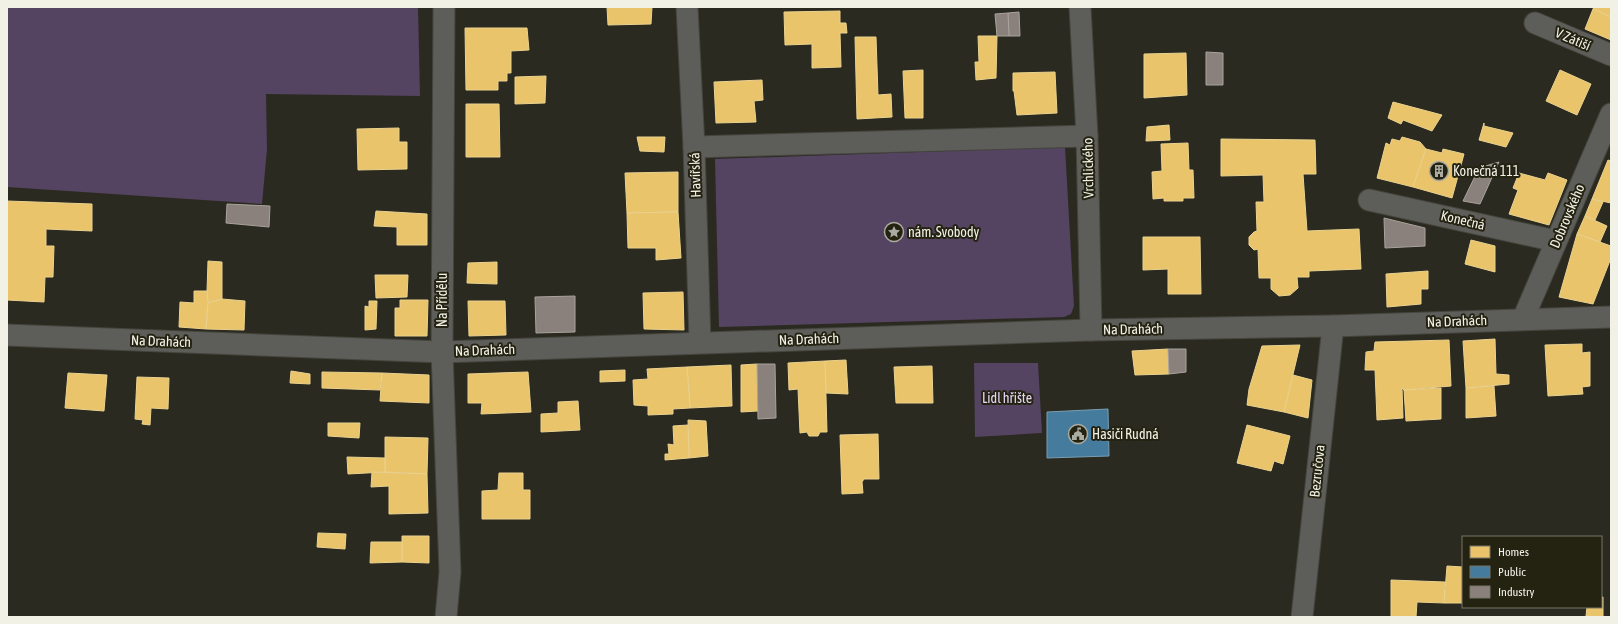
<svg xmlns="http://www.w3.org/2000/svg" width="1618" height="624" font-family="'Asap Condensed',sans-serif">
<style>
.green{fill:#544361}
.homes{fill:#e9c46a;stroke:#ebd28f}
.public{fill:#457b9d;stroke:#799eb3}
.industry{fill:#8a817c;stroke:#a9a39c}
.lines{fill:none;stroke-linecap:round;stroke-linejoin:round}
.minor-casing{stroke:#45453d;stroke-width:23}
.minor{stroke:#5d5d59;stroke-width:21}
.labels{text-anchor:middle;stroke-width:4;stroke-linejoin:round;paint-order:stroke}
.street-label{font-size:14px;fill:#f1f1e6;stroke:#242312}
.poi-label{font-size:14px;fill:#f1f1e6;stroke:#242312;text-anchor:start}
.park-label{font-size:14px;fill:#e6d5f6;stroke:#242312}
</style>
<rect width="100%" height="100%" fill="#2a2a20"/>
<g class="green">
<path d="M 7,7 L 418,7 L 420,96 L 266,94 L 267,149 L 262,204 L 7,187 Z"/>
<path d="M 1065,147 L 1074,306 L 1071,314 L 1064,317 L 719,327 L 715,159 Z"/>
<path d="M 974,363 L 1038,363 L 1042,433 L 975,437 Z"/>
</g>
<g class="homes">
<path d="M 607,7 L 652,7 L 651,24 L 608,25 Z"/>
<path d="M 1594,7 L 1611,7 L 1611,17 L 1593,9 Z"/>
<path d="M 1593,9 L 1611,17 L 1611,40 L 1585,29 Z"/>
<path d="M 840,11 L 840,23 L 846,23 L 847,33 L 840,33 L 841,67 L 812,68 L 812,44 L 785,45 L 784,12 Z"/>
<path d="M 465,28 L 527,28 L 529,50 L 511,51 L 511,73 L 507,73 L 507,81 L 498,81 L 498,90 L 466,90 Z"/>
<path d="M 978,36 L 997,36 L 996,78 L 976,80 L 975,62 L 979,62 Z"/>
<path d="M 855,37 L 876,37 L 878,95 L 891,94 L 892,117 L 857,119 Z"/>
<path d="M 1186,53 L 1187,95 L 1144,98 L 1144,54 Z"/>
<path d="M 923,70 L 923,118 L 905,118 L 903,71 Z"/>
<path d="M 1560,70 L 1591,84 L 1577,115 L 1546,101 Z"/>
<path d="M 1055,72 L 1057,113 L 1017,115 L 1014,91 L 1013,91 L 1013,73 Z"/>
<path d="M 546,76 L 545,103 L 515,104 L 515,77 Z"/>
<path d="M 762,80 L 763,100 L 754,101 L 756,122 L 716,123 L 714,82 Z"/>
<path d="M 1393,102 L 1442,115 L 1432,131 L 1403,120 L 1401,124 L 1388,118 Z"/>
<path d="M 466,104 L 499,104 L 500,157 L 466,157 Z"/>
<path d="M 1484,123 L 1484,126 L 1513,133 L 1506,147 L 1479,140 Z"/>
<path d="M 1169,125 L 1170,140 L 1146,141 L 1147,127 Z"/>
<path d="M 399,128 L 399,142 L 407,142 L 407,169 L 358,170 L 357,129 Z"/>
<path d="M 637,137 L 665,137 L 664,152 L 640,151 Z"/>
<path d="M 1402,137 L 1420,142 L 1426,149 L 1413,187 L 1377,178 L 1386,143 L 1390,145 L 1392,139 L 1400,141 Z"/>
<path d="M 1221,139 L 1315,140 L 1316,174 L 1303,174 L 1307,231 L 1359,229 L 1361,269 L 1309,271 L 1309,277 L 1297,277 L 1298,288 L 1290,295 L 1279,296 L 1271,289 L 1271,278 L 1259,278 L 1258,249 L 1254,250 L 1249,245 L 1249,237 L 1254,232 L 1257,231 L 1256,202 L 1264,202 L 1263,175 L 1221,176 Z"/>
<path d="M 1188,143 L 1189,170 L 1193,170 L 1194,198 L 1183,198 L 1183,201 L 1164,201 L 1164,198 L 1153,199 L 1152,172 L 1162,171 L 1161,144 Z"/>
<path d="M 1426,149 L 1442,153 L 1443,149 L 1464,154 L 1452,198 L 1413,187 Z"/>
<path d="M 1608,160 L 1611,161 L 1611,203 L 1592,199 Z"/>
<path d="M 678,172 L 678,212 L 627,213 L 625,173 Z"/>
<path d="M 1519,173 L 1545,180 L 1548,173 L 1567,180 L 1549,225 L 1509,214 L 1518,190 L 1513,188 Z"/>
<path d="M 1592,199 L 1603,202 L 1595,220 L 1585,216 Z"/>
<path d="M 7,201 L 92,204 L 92,231 L 46,229 L 46,246 L 54,246 L 53,277 L 45,277 L 44,302 L 7,300 Z"/>
<path d="M 376,211 L 427,214 L 427,245 L 397,245 L 397,227 L 374,226 Z"/>
<path d="M 678,212 L 681,258 L 656,260 L 656,248 L 628,248 L 627,213 Z"/>
<path d="M 1585,216 L 1607,226 L 1600,242 L 1577,234 Z"/>
<path d="M 1577,234 L 1611,246 L 1611,258 L 1593,304 L 1559,297 Z"/>
<path d="M 1143,237 L 1200,237 L 1201,294 L 1168,294 L 1168,269 L 1143,270 Z"/>
<path d="M 1471,240 L 1495,246 L 1495,272 L 1465,264 Z"/>
<path d="M 208,261 L 222,262 L 222,299 L 208,303 L 207,291 Z"/>
<path d="M 497,262 L 497,284 L 467,283 L 468,263 Z"/>
<path d="M 1428,271 L 1428,289 L 1421,289 L 1421,304 L 1387,307 L 1386,274 Z"/>
<path d="M 375,275 L 408,275 L 407,297 L 376,298 Z"/>
<path d="M 194,291 L 207,291 L 208,303 L 206,329 L 179,327 L 180,302 L 194,303 Z"/>
<path d="M 683,292 L 684,330 L 644,329 L 643,293 Z"/>
<path d="M 222,299 L 245,301 L 244,330 L 206,329 L 208,303 Z"/>
<path d="M 400,300 L 428,300 L 427,336 L 395,336 L 395,308 L 400,308 Z"/>
<path d="M 369,301 L 377,301 L 376,329 L 365,330 L 365,306 L 369,307 Z"/>
<path d="M 468,301 L 505,301 L 506,335 L 469,336 Z"/>
<path d="M 1495,339 L 1496,374 L 1509,375 L 1509,384 L 1466,388 L 1463,341 Z"/>
<path d="M 1449,340 L 1451,386 L 1404,390 L 1402,388 L 1403,418 L 1377,420 L 1375,370 L 1365,370 L 1366,352 L 1374,351 L 1375,342 Z"/>
<path d="M 1582,344 L 1582,353 L 1590,352 L 1590,386 L 1582,387 L 1583,394 L 1548,396 L 1545,345 Z"/>
<path d="M 1300,345 L 1284,412 L 1247,405 L 1249,389 L 1262,346 Z"/>
<path d="M 1168,349 L 1169,374 L 1135,375 L 1132,351 Z"/>
<path d="M 846,360 L 848,394 L 826,393 L 825,361 Z"/>
<path d="M 825,361 L 827,432 L 820,432 L 818,436 L 809,436 L 807,432 L 800,433 L 798,389 L 789,390 L 788,363 Z"/>
<path d="M 757,364 L 758,411 L 741,412 L 741,365 Z"/>
<path d="M 731,365 L 732,406 L 690,408 L 687,367 Z"/>
<path d="M 932,366 L 933,403 L 896,403 L 894,367 Z"/>
<path d="M 687,367 L 690,408 L 673,409 L 673,414 L 648,415 L 648,406 L 634,405 L 633,380 L 648,379 L 647,369 Z"/>
<path d="M 625,370 L 625,381 L 600,382 L 600,371 Z"/>
<path d="M 291,371 L 310,374 L 310,384 L 290,383 Z"/>
<path d="M 322,372 L 382,373 L 380,390 L 322,388 Z"/>
<path d="M 528,372 L 531,412 L 481,414 L 482,403 L 468,403 L 468,374 Z"/>
<path d="M 68,373 L 107,375 L 104,411 L 65,408 Z"/>
<path d="M 382,373 L 429,375 L 429,403 L 380,401 Z"/>
<path d="M 1293,375 L 1312,380 L 1308,418 L 1284,412 Z"/>
<path d="M 137,377 L 169,378 L 168,409 L 151,408 L 150,425 L 142,424 L 143,420 L 135,419 Z"/>
<path d="M 1494,386 L 1496,416 L 1466,418 L 1466,388 Z"/>
<path d="M 1441,388 L 1441,419 L 1406,421 L 1404,390 Z"/>
<path d="M 578,401 L 580,430 L 541,432 L 541,414 L 558,413 L 558,402 Z"/>
<path d="M 688,420 L 706,421 L 708,456 L 689,458 Z"/>
<path d="M 328,423 L 360,423 L 359,438 L 328,436 Z"/>
<path d="M 688,425 L 689,458 L 665,460 L 665,454 L 669,454 L 668,444 L 674,445 L 673,426 Z"/>
<path d="M 1247,425 L 1290,436 L 1283,464 L 1274,461 L 1271,471 L 1237,463 Z"/>
<path d="M 878,434 L 879,479 L 864,479 L 862,482 L 863,493 L 842,494 L 840,435 Z"/>
<path d="M 385,437 L 428,438 L 427,474 L 385,472 Z"/>
<path d="M 347,457 L 385,458 L 385,472 L 348,474 Z"/>
<path d="M 372,472 L 427,474 L 428,513 L 389,514 L 389,486 L 371,487 Z"/>
<path d="M 499,473 L 523,473 L 523,490 L 530,490 L 530,519 L 482,519 L 482,491 L 498,490 Z"/>
<path d="M 318,533 L 346,534 L 345,549 L 317,547 Z"/>
<path d="M 402,536 L 429,536 L 429,563 L 402,562 Z"/>
<path d="M 371,542 L 402,542 L 402,562 L 370,563 Z"/>
<path d="M 1447,566 L 1463,567 L 1463,603 L 1444,603 Z"/>
<path d="M 1391,580 L 1445,582 L 1444,603 L 1417,602 L 1416,617 L 1391,617 Z"/>
<path d="M 1601,597 L 1603,597 L 1603,617 L 1586,616 L 1587,607 L 1601,607 Z"/>
</g>
<path class="public" d="M 1108,409 L 1109,456 L 1047,458 L 1047,412 Z"/>
<g class="industry">
<path d="M 1019,12 L 1020,36 L 1009,36 L 1008,13 Z"/>
<path d="M 1008,13 L 1009,36 L 997,36 L 995,14 Z"/>
<path d="M 1206,52 L 1223,53 L 1223,85 L 1206,85 Z"/>
<path d="M 1499,162 L 1480,204 L 1463,201 L 1479,168 Z"/>
<path d="M 227,204 L 270,206 L 269,227 L 226,223 Z"/>
<path d="M 1384,218 L 1425,228 L 1425,246 L 1385,248 Z"/>
<path d="M 575,296 L 575,332 L 536,333 L 535,297 Z"/>
<path d="M 1168,349 L 1186,349 L 1186,372 L 1169,374 Z"/>
<path d="M 757,364 L 775,364 L 776,418 L 758,419 Z"/>
</g>
<g class="lines">
<g class="minor-casing">
<g id="minor">
<path d="M 444,7 L 442,352 L 450,572 L 446,617"/>
<path d="M 687,7 L 694,147 L 700,342"/>
<path d="M 1080,7 L 1087,136 L 1091,330"/>
<path d="M 1535,23 L 1611,55"/>
<path d="M 694,147 L 1087,136"/>
<path d="M 1369,200 L 1556,241"/>
<path d="M 1523,319 L 1611,114"/>
<path d="M 7,335 L 442,352 L 1091,330 L 1333,326 L 1611,317"/>
<path d="M 1302,617 L 1333,326"/>
</g>
</g>
<use href="#minor" class="minor"/>
</g>
<defs>
<g id="building-ring" transform="scale(1)"><circle r="9.5" fill="#242312" stroke="#ababa1" stroke-width="1.5"/><path d="M-4-6H4V6H1V3H-1V6H-4ZM-2.5-4.3h1.7v1.8h-1.7ZM.8-4.3h1.7v1.8H.8ZM-2.5-1h1.7V.8h-1.7ZM.8-1h1.7V.8H.8Z" fill="#ababa1"/></g>
<g id="sight-ring" transform="scale(1)"><circle r="9.5" fill="#242312" stroke="#ababa1" stroke-width="1.5"/><path d="M0-6L1.8-2.2L6-1.7L2.9 1.2L3.7 5.4L0 3.3L-3.7 5.4L-2.9 1.2L-6-1.7L-1.8-2.2Z" fill="#ababa1"/></g>
<g id="civic-ring" transform="scale(1)"><circle r="9.5" fill="#242312" stroke="#ababa1" stroke-width="1.5"/><path d="M-.6-6.5H3V-4.5H.6V-3L4-1V1h2V6H-6V1h2V-1L-.6-3ZM-1.2 2.5V6h2.4V2.5Z" fill="#ababa1"/></g>
</defs>
<g fill-rule="evenodd">
<use href="#building-ring" x="1439" y="171"/>
<use href="#sight-ring" x="894" y="232"/>
<use href="#civic-ring" x="1078" y="434"/>
</g>
<g class="labels">
<g class="street-label">
<text transform="translate(1573 39) rotate(23)" y="5">V Zátiší</text>
<text transform="translate(1088 168) rotate(-91)" y="5">Vrchlického</text>
<text transform="translate(695 175) rotate(-92)" y="5">Havířská</text>
<text transform="translate(1567 216) rotate(-67)" y="5">Dobrovského</text>
<text transform="translate(1463 220) rotate(13)" y="5">Konečná</text>
<text transform="translate(442 300) rotate(-90)" y="5">Na Přídělu</text>
<text transform="translate(1457 321) rotate(-2)" y="5">Na Drahách</text>
<text transform="translate(1133 329) rotate(-1)" y="5">Na Drahách</text>
<text transform="translate(809 339) rotate(-2)" y="5">Na Drahách</text>
<text transform="translate(161 341) rotate(2)" y="5">Na Drahách</text>
<text transform="translate(485 350) rotate(-2)" y="5">Na Drahách</text>
<text transform="translate(1317 471) rotate(-84)" y="5">Bezručova</text>
</g>
<g class="poi-label">
<text x="1453" y="176">Konečná 111</text>
<text x="908" y="237">nám. Svobody</text>
<text x="1092" y="439">Hasiči Rudná</text>
</g>
<g class="park-label">
<text x="1007" y="403">Lidl hřište</text>
</g>
</g>
<rect width="1618" height="624" fill="none" stroke="#f1f1e6" stroke-width="16"/>
<rect x="1462" y="536" width="140" height="72" fill="#242312" stroke="#767567"/>
<rect x="1470" y="546" width="20" height="12" fill="#e9c46a" stroke="#767567"/>
<text x="1498" y="556" font-size="12" fill="#f1f1e6">Homes</text>
<rect x="1470" y="566" width="20" height="12" fill="#457b9d" stroke="#767567"/>
<text x="1498" y="576" font-size="12" fill="#f1f1e6">Public</text>
<rect x="1470" y="586" width="20" height="12" fill="#8a817c" stroke="#767567"/>
<text x="1498" y="596" font-size="12" fill="#f1f1e6">Industry</text>
</svg>
